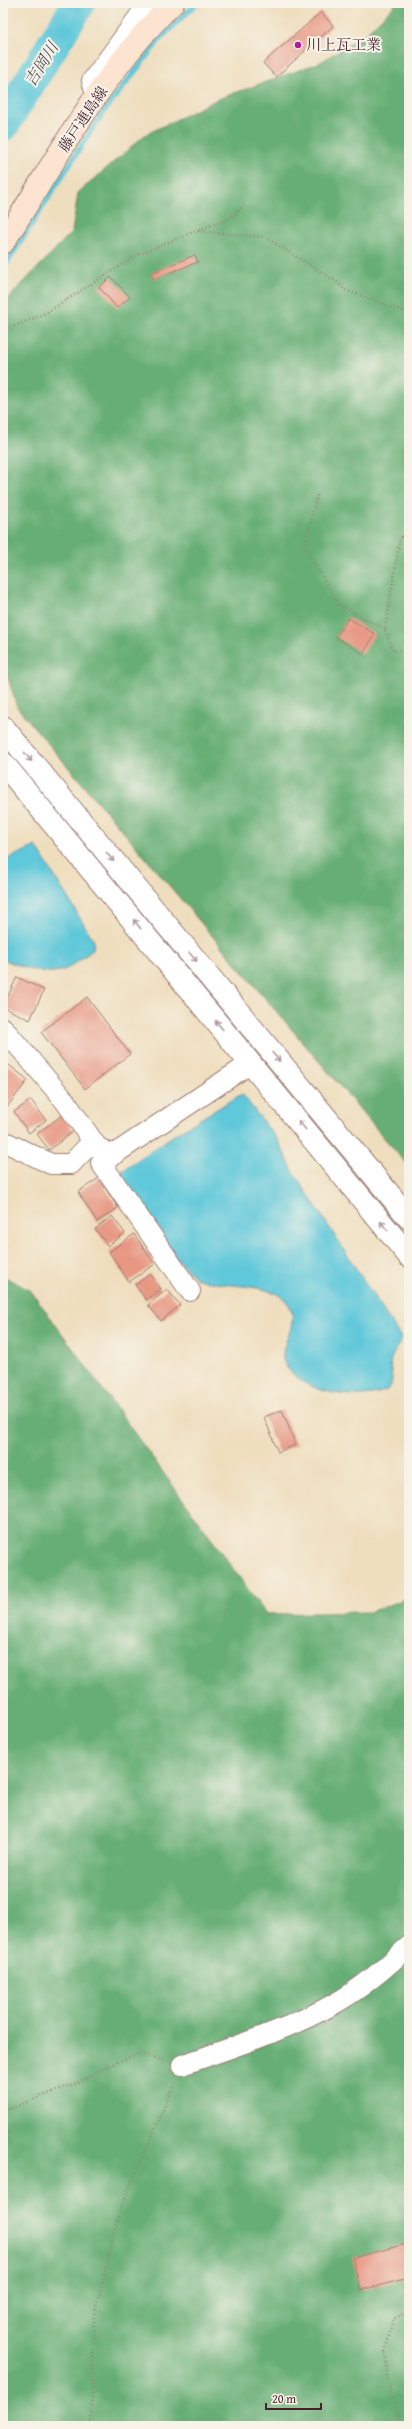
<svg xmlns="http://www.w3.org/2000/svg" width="412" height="2429" font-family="'Gentium Book Plus','Noto Serif JP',serif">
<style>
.forest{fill:#66ae75;stroke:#586650}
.water{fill:#5fc8da;stroke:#547482}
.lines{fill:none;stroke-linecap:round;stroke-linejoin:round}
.stream{stroke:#5fc8da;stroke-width:5.5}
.river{stroke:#5fc8da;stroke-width:33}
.building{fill:#e79883}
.minor-casing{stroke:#9c7e74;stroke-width:22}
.tertiary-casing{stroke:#9c7e74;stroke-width:24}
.secondary-casing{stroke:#9c7e74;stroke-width:24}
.path{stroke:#9c7e74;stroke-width:2.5;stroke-dasharray:1 3;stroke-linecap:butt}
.minor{stroke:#fff;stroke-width:20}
.tertiary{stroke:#fff;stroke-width:22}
.secondary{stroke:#fde4d0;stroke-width:22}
.oneway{stroke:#ae9aa0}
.poi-dot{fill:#b5179e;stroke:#f7f3e8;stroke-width:1.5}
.labels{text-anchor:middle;stroke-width:4;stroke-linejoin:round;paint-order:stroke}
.poi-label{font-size:15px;fill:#4a1f2b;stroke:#f7f3e8;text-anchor:start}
.street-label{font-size:15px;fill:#4a1f2b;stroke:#f7f3e8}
.water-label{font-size:16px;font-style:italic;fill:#505260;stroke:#f7f3e8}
</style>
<rect width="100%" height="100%" fill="#f7f3e8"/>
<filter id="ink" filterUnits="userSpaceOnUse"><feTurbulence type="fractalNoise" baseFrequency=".025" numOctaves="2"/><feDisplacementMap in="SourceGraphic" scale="8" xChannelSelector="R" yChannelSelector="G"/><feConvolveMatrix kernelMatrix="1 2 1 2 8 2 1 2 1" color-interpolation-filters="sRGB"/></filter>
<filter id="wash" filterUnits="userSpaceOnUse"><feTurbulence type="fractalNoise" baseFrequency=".012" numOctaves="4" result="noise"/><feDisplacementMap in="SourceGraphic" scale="16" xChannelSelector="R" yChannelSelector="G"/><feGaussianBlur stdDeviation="0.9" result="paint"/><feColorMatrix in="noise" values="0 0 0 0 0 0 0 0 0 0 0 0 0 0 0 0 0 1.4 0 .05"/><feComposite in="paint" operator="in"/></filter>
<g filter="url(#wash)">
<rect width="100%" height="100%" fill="#efdebe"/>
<g class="forest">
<path d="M 397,3 L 409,3 L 409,1167 L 17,707 L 3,661 L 3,304 L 72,232 L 78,193 L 145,135 L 218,99 L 319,63 L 364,35 Z"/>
<path d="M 3,1276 L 31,1291 L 266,1614 L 369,1612 L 409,1598 L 409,2426 L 3,2426 Z"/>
</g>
<g class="water">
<path d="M 36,846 L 94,941 L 93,950 C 85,955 78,962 70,967 C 50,979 22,967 3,959 L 3,861 Z"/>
<path d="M 242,1094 L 278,1141 L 294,1173 L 401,1338 C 401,1347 394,1350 391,1359 C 388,1367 396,1380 389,1388 C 385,1392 377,1393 372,1394 C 345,1398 300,1391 285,1364 C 275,1347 305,1322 286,1301 C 271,1284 232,1287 211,1282 C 207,1281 200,1280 196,1278 C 171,1259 138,1202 118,1174 L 177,1133 Z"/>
</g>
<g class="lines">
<path class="stream" d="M 3,269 L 101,115 L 161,38 L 197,3"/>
<path class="river" d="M 3,125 L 79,3"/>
</g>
<g id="blocks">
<g class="building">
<path d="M 321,12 L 333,26 L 276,77 L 263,63 Z"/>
<path d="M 195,255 L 198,262 L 153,279 L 151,273 Z"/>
<path d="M 111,277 L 130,297 L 117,308 L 99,287 Z"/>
<path d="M 348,618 L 375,634 L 363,654 L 336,637 Z"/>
<path d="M 17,977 L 44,990 L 30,1020 L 3,1007 Z"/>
<path d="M 87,997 L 130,1054 L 85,1089 L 41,1032 Z"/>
<path d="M 9,1065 L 28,1080 L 3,1112 L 3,1073 Z"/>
<path d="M 31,1100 L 46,1120 L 29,1133 L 14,1112 Z"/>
<path d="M 62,1115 L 74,1131 L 49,1150 L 37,1134 Z"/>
<path d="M 99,1178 L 118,1208 L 97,1222 L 78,1192 Z"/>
<path d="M 112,1216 L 125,1233 L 108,1246 L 95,1229 Z"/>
<path d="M 134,1234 L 155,1264 L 129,1282 L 109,1252 Z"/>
<path d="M 150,1274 L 161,1289 L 146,1300 L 135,1285 Z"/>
<path d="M 167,1289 L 180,1305 L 161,1321 L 148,1305 Z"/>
<path d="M 282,1410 L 296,1445 L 278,1452 L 264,1417 Z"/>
<path d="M 406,2244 L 409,2253 L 409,2278 L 361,2290 L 352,2258 Z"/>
<path d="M 409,2394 L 409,2410 L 403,2397 Z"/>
</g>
</g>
</g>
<g filter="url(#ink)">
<use href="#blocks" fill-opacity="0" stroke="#9c7e74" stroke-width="1"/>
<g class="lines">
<g class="minor-casing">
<g id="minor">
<path d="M 97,97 L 92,81 L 149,3"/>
<path d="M 3,1028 L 65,1101 L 97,1147 L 108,1153 L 117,1153"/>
<path d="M 3,1141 L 51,1164 L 71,1164 L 92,1142"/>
<path d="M 190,1291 L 101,1163 L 251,1063"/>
<path d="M 182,2065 C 233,2047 287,2030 334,2004 C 361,1989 386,1967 409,1946"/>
</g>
</g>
<g class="tertiary-casing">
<g id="tertiary">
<path d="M 3,727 L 409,1218"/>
<path d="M 3,763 L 409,1256"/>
</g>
</g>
<g class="secondary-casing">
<path id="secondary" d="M 3,243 C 55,162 103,71 173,3"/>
</g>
<g class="path">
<path d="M 199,230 L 231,218 L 244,205"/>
<path d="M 3,331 L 46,313 L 137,255 L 196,231 L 265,237 L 337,282 L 345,290 L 409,313"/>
<path d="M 317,495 L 304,546 L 339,605 L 385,629"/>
<path d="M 409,533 L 400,538 L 385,629 L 393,651 L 409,651"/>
<path d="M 3,2109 L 12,2108 L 81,2081 L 106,2067 L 139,2053 L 164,2060"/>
<path d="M 91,2426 L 94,2315 L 120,2209 L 175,2082"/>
<path d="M 401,2426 L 388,2382 L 385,2352 L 393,2319 L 409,2311"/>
</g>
<use href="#minor" class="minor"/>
<use href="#tertiary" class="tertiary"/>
<use href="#secondary" class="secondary"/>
</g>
<defs><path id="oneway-shaft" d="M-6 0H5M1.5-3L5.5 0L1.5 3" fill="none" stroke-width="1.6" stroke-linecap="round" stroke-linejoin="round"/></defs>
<g class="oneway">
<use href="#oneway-shaft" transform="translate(28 757) rotate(51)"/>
<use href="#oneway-shaft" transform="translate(110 857) rotate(51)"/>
<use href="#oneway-shaft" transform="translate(137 924) rotate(-129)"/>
<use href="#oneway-shaft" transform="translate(193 957) rotate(50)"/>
<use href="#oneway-shaft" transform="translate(219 1025) rotate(-130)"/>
<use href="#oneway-shaft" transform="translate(276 1057) rotate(50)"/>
<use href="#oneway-shaft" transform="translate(302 1125) rotate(-129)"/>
<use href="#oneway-shaft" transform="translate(384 1226) rotate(-129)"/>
</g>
</g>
<circle class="poi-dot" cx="298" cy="45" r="4"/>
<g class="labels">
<g class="poi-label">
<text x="306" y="50">川上瓦工業</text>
</g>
<g class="street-label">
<text transform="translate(83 119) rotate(-56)" y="5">藤戸連島線</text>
</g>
<g class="water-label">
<text transform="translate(41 64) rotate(-58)" y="6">吉岡川</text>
</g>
</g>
<rect width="412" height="2429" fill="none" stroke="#f7f3e8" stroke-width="16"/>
<path d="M266 2403v6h55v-6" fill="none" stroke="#4a1f2b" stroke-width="2"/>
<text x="272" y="2403" font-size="12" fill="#4a1f2b" stroke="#f7f3e8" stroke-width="3" paint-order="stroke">20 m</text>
</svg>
